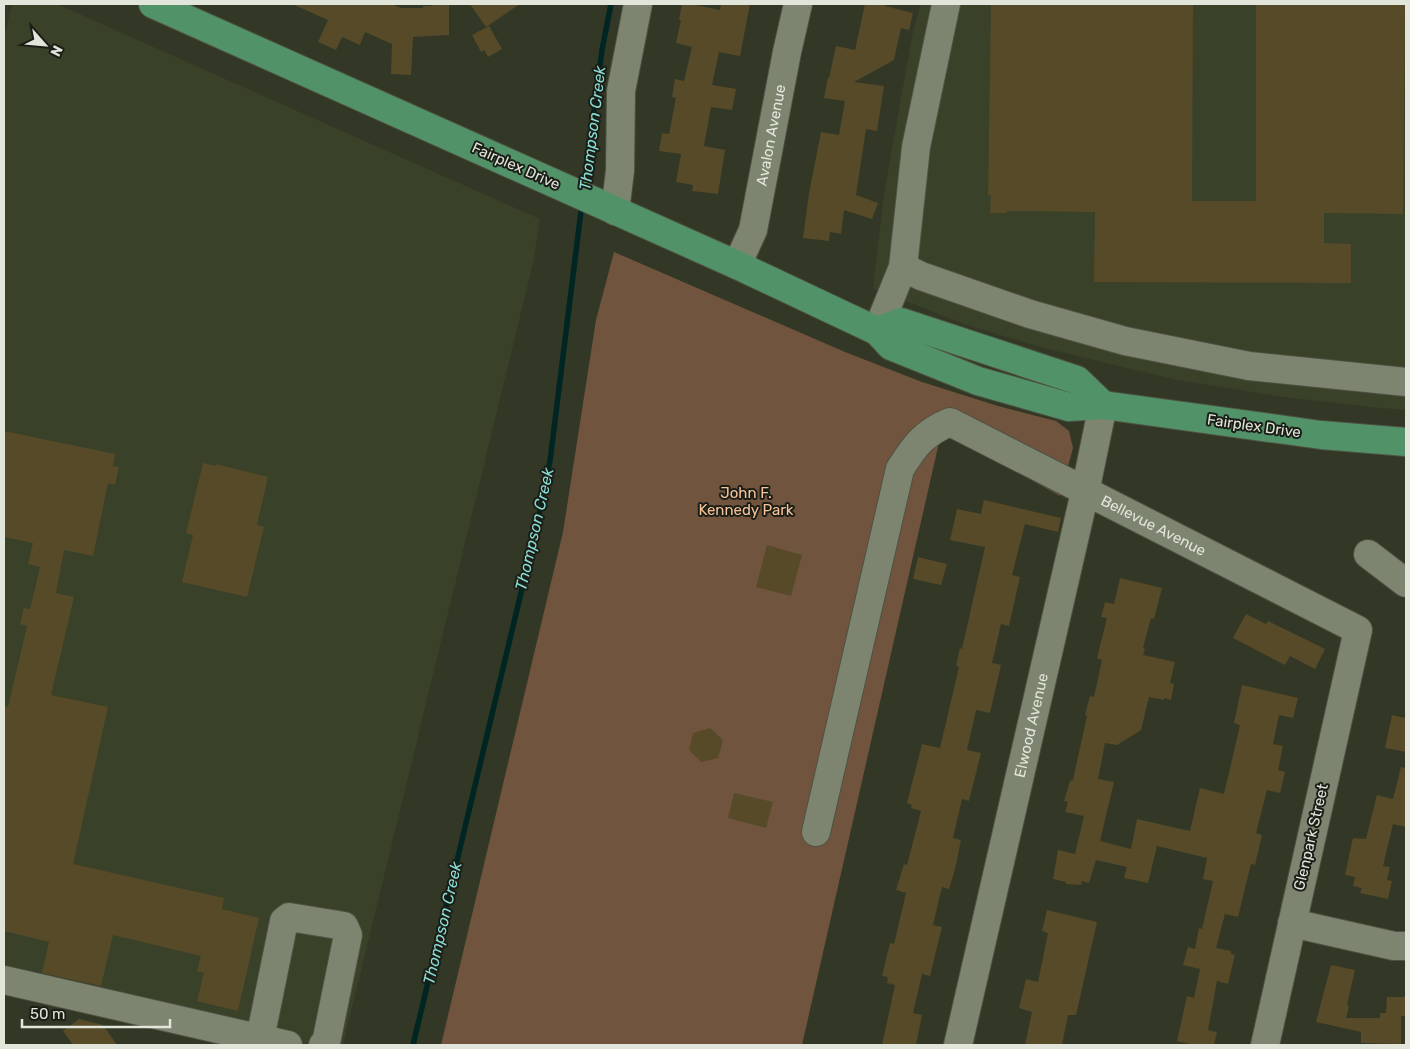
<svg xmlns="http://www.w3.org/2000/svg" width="1410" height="1049" font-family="Rubik,sans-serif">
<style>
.built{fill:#394128}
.green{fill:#71543e}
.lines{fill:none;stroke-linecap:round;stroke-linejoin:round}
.stream{stroke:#002523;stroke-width:5.5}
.building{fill:#564a29}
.minor-casing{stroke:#4e5243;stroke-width:30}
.major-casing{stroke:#4e5243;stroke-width:30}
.minor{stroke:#7d8570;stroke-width:28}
.major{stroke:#529269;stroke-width:28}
.labels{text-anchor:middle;stroke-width:4;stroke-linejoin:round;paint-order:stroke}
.street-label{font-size:15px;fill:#e1e5da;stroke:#1b1e16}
.park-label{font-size:15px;fill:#f9c39a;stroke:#1b1e16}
.water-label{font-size:16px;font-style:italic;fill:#89dcd5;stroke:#1b1e16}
</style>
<rect width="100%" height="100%" fill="#323825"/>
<g class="built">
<path d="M 12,4 L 57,4 L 540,219 L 534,259 L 343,1045 L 219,1045 L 4,993 L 4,39 Z"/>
<path d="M 921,4 L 1406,4 L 1406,410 L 1370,407 L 1276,396 L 1177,380 L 1044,348 L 966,325 L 873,288 L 884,194 L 912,36 Z"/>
</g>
<path class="green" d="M 614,252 L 845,352 L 922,382 L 998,406 L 1056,421 L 1069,431 L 1073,448 L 1060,496 L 954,437 L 940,438 L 802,1045 L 441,1045 L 563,532 L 596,320 Z"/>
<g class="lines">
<g class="stream">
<path d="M 584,189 L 602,50 L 611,4"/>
<path d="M 413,1045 L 536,530 L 550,461 L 582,203"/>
</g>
</g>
<g class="building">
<path d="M 292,4 L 391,4 L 401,8 L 423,8 L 423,6 L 433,6 L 432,4 L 449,4 L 449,35 L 413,37 L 411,75 L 391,74 L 392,44 L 365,32 L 360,45 L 342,37 L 336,50 L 318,42 L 328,20 Z"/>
<path d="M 470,4 L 520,4 L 486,27 Z"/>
<path d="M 682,4 L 691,4 L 720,10 L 721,4 L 750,4 L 740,56 L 719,52 L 712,85 L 736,89 L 732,110 L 711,107 L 704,146 L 725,150 L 718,194 L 692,191 L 693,185 L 676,182 L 681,154 L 659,151 L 662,133 L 669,134 L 676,98 L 672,97 L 675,79 L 684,81 L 692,47 L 676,43 L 681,20 L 679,20 Z"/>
<path d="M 865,4 L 886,4 L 885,6 L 913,13 L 909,30 L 901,28 L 894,60 L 854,82 L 884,86 L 877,131 L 866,129 L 856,195 L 878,203 L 872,219 L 844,210 L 841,234 L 830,232 L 829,241 L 803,238 L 809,193 L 821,132 L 839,135 L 845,101 L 824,98 L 828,78 L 829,78 L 836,46 L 855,50 Z"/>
<path d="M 991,4 L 1193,4 L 1192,201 L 1256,201 L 1256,4 L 1405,4 L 1403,214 L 1324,213 L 1324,243 L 1351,244 L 1351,283 L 1094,282 L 1095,212 L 1007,211 L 1007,213 L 990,213 L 991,195 L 988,195 Z"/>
<path d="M 489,26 L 502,49 L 488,57 L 484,50 L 481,52 L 472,35 Z"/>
<path d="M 4,431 L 115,454 L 113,466 L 119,467 L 115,485 L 108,483 L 93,556 L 64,550 L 56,593 L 74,597 L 51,695 L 108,707 L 73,864 L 224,898 L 222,909 L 259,918 L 238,1011 L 197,1001 L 204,973 L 197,971 L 201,956 L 113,935 L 101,986 L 42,973 L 49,942 L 4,931 L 4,706 L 8,707 L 27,626 L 20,624 L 24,608 L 30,609 L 40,567 L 28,564 L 33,543 L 4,537 Z"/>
<path d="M 203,463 L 215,466 L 216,464 L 268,477 L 257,525 L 264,527 L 247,597 L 182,582 L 193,535 L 186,533 Z"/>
<path d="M 984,500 L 1061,518 L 1058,532 L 1025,524 L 1012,575 L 1020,577 L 1009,626 L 1001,624 L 992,663 L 1001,665 L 990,713 L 976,710 L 967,750 L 981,753 L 969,801 L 962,799 L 953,838 L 961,840 L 955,869 L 949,889 L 942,887 L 933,925 L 942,927 L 930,976 L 922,974 L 913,1013 L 922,1015 L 916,1045 L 882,1045 L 895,985 L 887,983 L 888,977 L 882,976 L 890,943 L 894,944 L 906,893 L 896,890 L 904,864 L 907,865 L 921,811 L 911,808 L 912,805 L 907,803 L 922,744 L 940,748 L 959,667 L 956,666 L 960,648 L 962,649 L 985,547 L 950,540 L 957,509 L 981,514 Z"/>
<path d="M 767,545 L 802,555 L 791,596 L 756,587 Z"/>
<path d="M 918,557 L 947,564 L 941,585 L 913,579 Z"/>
<path d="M 1120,578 L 1162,588 L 1154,619 L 1151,618 L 1143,648 L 1145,649 L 1143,655 L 1175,662 L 1170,683 L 1174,684 L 1171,700 L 1164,698 L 1164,700 L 1149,697 L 1141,730 L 1117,745 L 1105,743 L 1098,779 L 1114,782 L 1100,841 L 1131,849 L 1137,819 L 1190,831 L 1200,788 L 1224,794 L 1240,725 L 1234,723 L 1242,685 L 1298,698 L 1293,718 L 1279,715 L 1273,744 L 1283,746 L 1278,770 L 1285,772 L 1280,793 L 1267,790 L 1256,833 L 1262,835 L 1255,865 L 1251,864 L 1238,917 L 1225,914 L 1216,948 L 1231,951 L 1231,954 L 1235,955 L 1228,984 L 1217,981 L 1208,1030 L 1217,1032 L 1214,1045 L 1195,1045 L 1177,1041 L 1187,996 L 1194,998 L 1200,969 L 1183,965 L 1188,947 L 1195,949 L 1199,928 L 1202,929 L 1213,881 L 1203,879 L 1207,858 L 1157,846 L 1148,883 L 1124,878 L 1127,867 L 1096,860 L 1089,883 L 1082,881 L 1081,885 L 1066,884 L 1066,882 L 1053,879 L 1058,850 L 1075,854 L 1084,816 L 1065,812 L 1068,802 L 1064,801 L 1070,781 L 1073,780 L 1087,716 L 1085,715 L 1090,696 L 1094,697 L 1102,660 L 1097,658 L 1107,618 L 1101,617 L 1105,602 L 1114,604 Z"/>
<path d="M 1246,614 L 1266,624 L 1268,621 L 1325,649 L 1315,669 L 1290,656 L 1285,665 L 1233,638 Z"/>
<path d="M 1392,715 L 1406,718 L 1406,752 L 1385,748 Z"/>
<path d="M 710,728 L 723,740 L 718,758 L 701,762 L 689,750 L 693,733 Z"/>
<path d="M 1401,767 L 1406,768 L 1406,827 L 1393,824 L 1383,866 L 1390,867 L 1387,880 L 1392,881 L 1388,899 L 1360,893 L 1362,888 L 1353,886 L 1355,877 L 1345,875 L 1353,838 L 1366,839 L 1377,795 L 1393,799 Z"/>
<path d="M 734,793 L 773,802 L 766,828 L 728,818 Z"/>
<path d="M 1047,910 L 1097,922 L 1076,1015 L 1068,1015 L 1062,1045 L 1025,1045 L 1032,1012 L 1019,1008 L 1026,979 L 1038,982 L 1048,933 L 1042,931 Z"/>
<path d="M 1331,965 L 1355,970 L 1347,1005 L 1349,1006 L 1346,1018 L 1380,1018 L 1380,1013 L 1386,1013 L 1387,997 L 1406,997 L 1406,1016 L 1401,1016 L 1401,1044 L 1361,1043 L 1361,1032 L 1316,1022 Z"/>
<path d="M 79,1019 L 103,1025 L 117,1045 L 73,1045 L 63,1031 Z"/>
</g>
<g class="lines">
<g class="minor-casing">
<g id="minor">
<path d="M 615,211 L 620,171 L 621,91 L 638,4"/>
<path id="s1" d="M 737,265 L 753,230 L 787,52 L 798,4"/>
<path d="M 903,267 L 921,276 L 1030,314 L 1125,341 L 1249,366 L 1406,382"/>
<path d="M 877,331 L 903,267 L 916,147 L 946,4"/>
<path d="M 1368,554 L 1406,583"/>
<path id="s2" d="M 816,832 L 900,469 C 915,445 924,433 950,422 L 1358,630 L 1265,1045"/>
<path d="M 1292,923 L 1394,946 L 1406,946"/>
<path d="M 4,980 L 288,1045"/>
<path d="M 260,1039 L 284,921 L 289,917 L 344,926 L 348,935 L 326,1043 L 323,1045"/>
<path id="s3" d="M 958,1045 L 1085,492 L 1103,405"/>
</g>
</g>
<g class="major-casing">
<g id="major">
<path d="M 153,4 L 737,265 L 877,331 L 891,346 L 978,381 L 1069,407 L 1103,405 L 1321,435 L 1406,442"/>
<path d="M 877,331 L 901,322 L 1077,380 L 1103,405"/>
</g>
</g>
<use href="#minor" class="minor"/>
<use href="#major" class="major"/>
</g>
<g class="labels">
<g class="street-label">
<text dy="5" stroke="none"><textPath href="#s1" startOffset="135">Avalon Avenue</textPath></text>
<text transform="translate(516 166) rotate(24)" y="5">Fairplex Drive</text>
<text transform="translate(1254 426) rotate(8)" y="5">Fairplex Drive</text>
<text dy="5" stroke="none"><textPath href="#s2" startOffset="671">Bellevue Avenue</textPath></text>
<text dy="5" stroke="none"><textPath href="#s3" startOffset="328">Elwood Avenue</textPath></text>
<text transform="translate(1311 837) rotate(-77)" y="5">Glenpark Street</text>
</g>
<g class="park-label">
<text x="746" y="498">John F.<tspan x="746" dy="17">Kennedy Park</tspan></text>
</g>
<g class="water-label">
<text transform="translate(592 128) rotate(-83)" y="6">Thompson Creek</text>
<text transform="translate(534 529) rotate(-77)" y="6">Thompson Creek</text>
<text transform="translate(442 923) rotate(-77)" y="6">Thompson Creek</text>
</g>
</g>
<rect width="1410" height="1049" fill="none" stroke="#e1e5da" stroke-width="10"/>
<g transform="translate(45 45) rotate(117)" stroke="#1b1e16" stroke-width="4" paint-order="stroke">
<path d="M0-4L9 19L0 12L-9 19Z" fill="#e1e5da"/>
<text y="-8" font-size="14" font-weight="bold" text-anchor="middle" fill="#e1e5da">N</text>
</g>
<path d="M22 1019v8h148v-8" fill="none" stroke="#e1e5da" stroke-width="2.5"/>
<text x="30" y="1019" font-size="15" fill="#e1e5da" stroke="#1b1e16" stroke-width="4" paint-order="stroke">50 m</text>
</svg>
